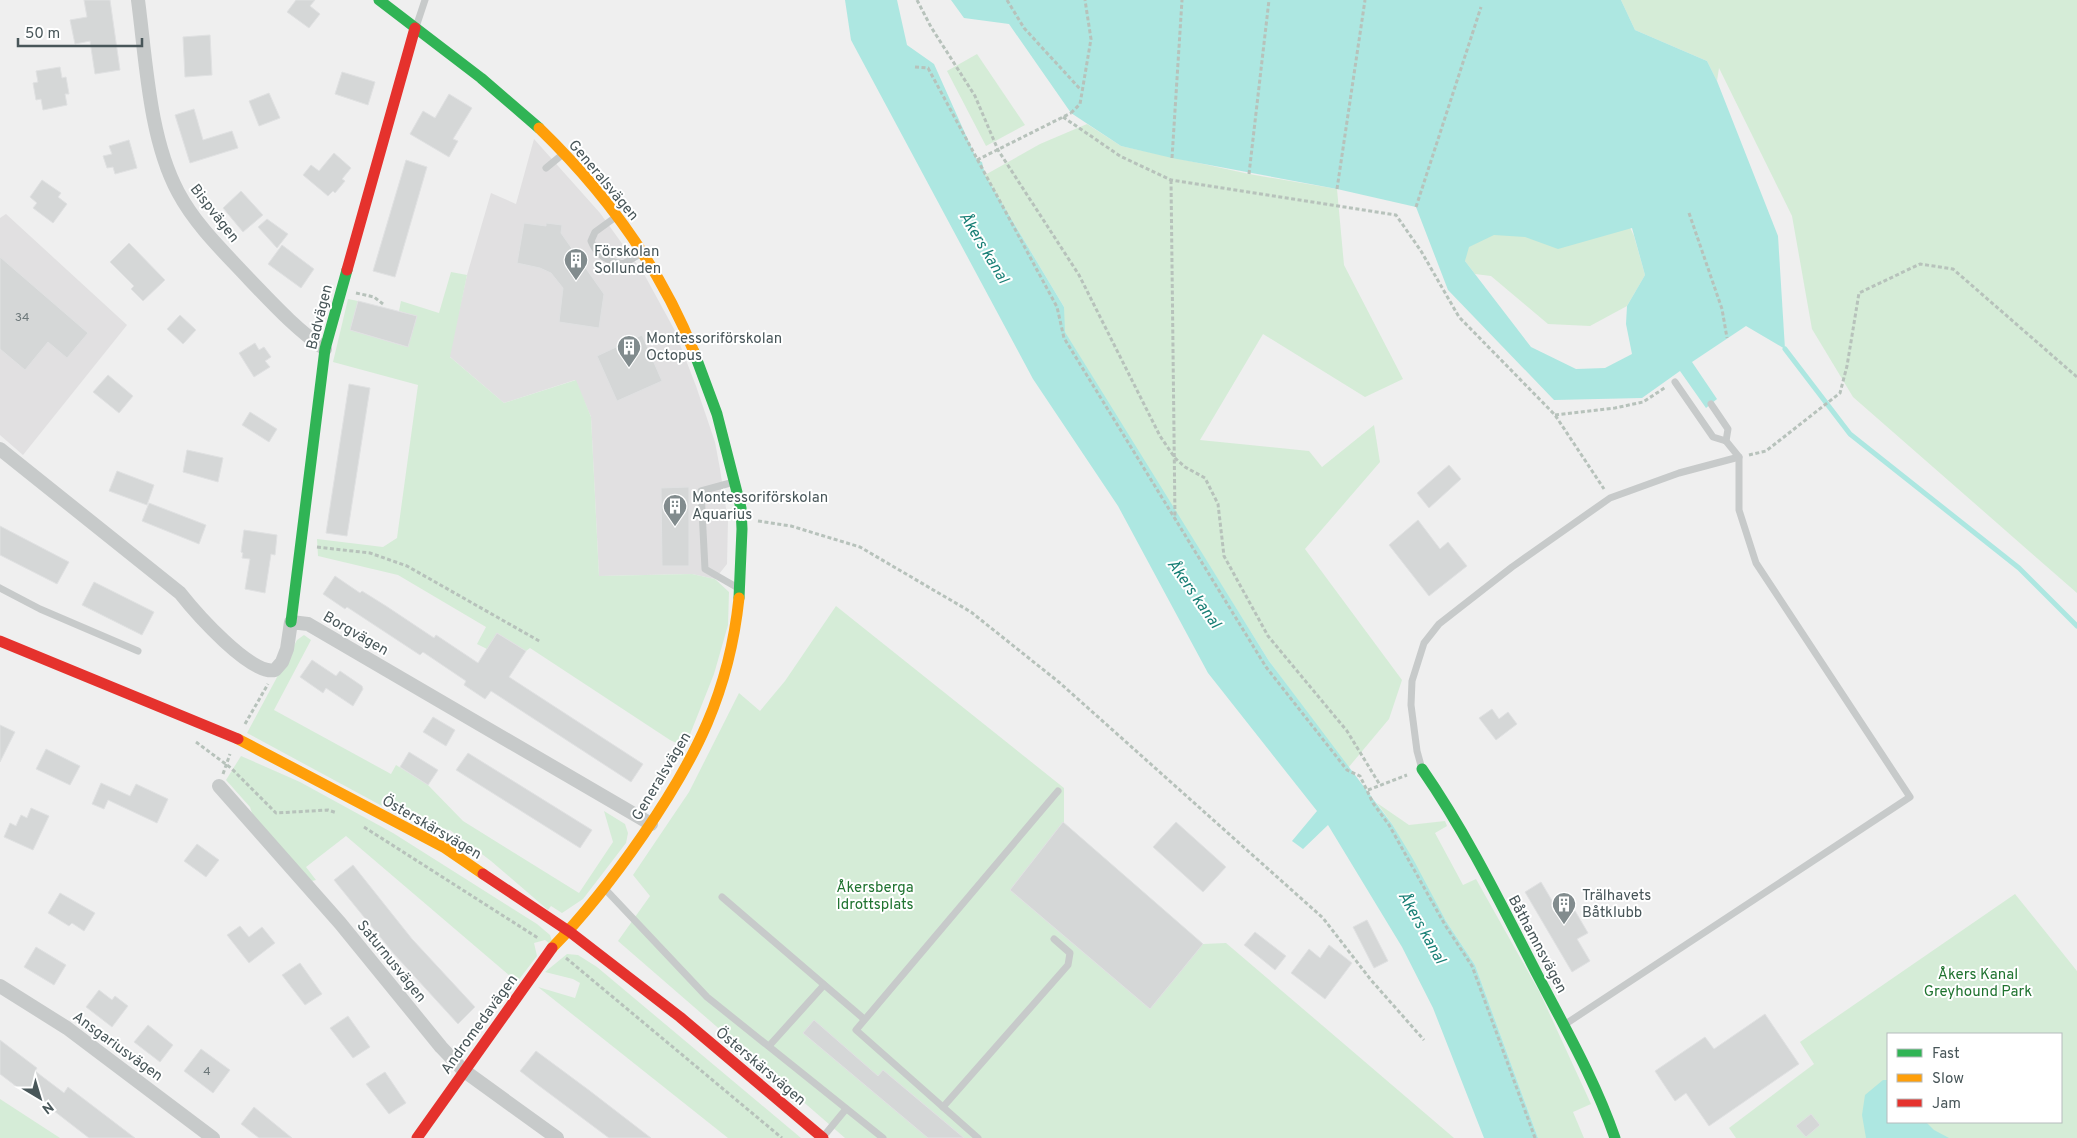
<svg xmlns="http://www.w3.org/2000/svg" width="2077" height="1138" font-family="Overpass,sans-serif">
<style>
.education{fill:#e1e0e1}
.green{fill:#d5ecd7;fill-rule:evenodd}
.water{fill:#ade7e1;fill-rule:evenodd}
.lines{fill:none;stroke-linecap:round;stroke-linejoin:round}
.stream{stroke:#ade7e1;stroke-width:5}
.building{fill:#d5d7d7;stroke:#e0e1e2}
.path{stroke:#b7c2bb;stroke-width:3;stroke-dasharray:4 2.5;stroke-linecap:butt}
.lane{stroke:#c7caca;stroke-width:7}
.street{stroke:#c7caca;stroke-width:14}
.fast{stroke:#30b455;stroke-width:11}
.slow{stroke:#ff9f0a;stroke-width:11}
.jam{stroke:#e5322d;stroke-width:11}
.path-bridge{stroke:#b7c2bb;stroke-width:3;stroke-dasharray:4 2.5;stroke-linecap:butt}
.labels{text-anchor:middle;stroke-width:4;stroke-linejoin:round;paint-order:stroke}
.number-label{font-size:12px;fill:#6d787a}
.street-label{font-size:15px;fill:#485659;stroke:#fff}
.poi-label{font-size:15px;fill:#485659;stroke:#fff;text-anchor:start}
.park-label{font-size:15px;fill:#207330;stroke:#fff}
.water-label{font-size:16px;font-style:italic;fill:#187f75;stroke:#fff}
</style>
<rect width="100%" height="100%" fill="#efefef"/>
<g class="education">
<path d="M 534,139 L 600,213 L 644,274 L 674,329 L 696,386 L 715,442 L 720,469 L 728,521 L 727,564 L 715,579 L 692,574 L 599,576 L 591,417 L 575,380 L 504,403 L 449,356 L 467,275 L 491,193 L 516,204 Z"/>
<path d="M 6,214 L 127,325 L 23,455 L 0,435 L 0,218 Z"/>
</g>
<g class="green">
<path d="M 1621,0 L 2077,0 L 2077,593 L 1853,397 L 1812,329 L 1792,216 L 1719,68 L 1717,81 L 1707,61 L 1635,30 Z"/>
<path d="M 977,54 L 1025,125 L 986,146 L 947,71 Z"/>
<path d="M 1087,124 L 1121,146 L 1249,174 L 1337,189 L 1344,265 L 1403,379 L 1365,397 L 1263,334 L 1200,440 L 1309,451 L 1322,467 L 1374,425 L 1380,462 L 1305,549 L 1402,680 L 1389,719 L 1348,768 L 1269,661 L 1132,442 L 1064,331 L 1064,307 L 985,175 L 1040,144 Z"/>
<path d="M 1604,173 L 1634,236 L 1645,275 L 1627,306 L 1590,326 L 1548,324 L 1491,276 L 1475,274 L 1465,261 L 1470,205 Z"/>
<path d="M 451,272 L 467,275 L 450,357 L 504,403 L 576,380 L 591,417 L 599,576 L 692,574 L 715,579 L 729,592 L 728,625 L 714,674 L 685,747 L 670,740 L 530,648 L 526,651 L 497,633 L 487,649 L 477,644 L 486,627 L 398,575 L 318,556 L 317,539 L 383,547 L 397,538 L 418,385 L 333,362 L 348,299 L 358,301 L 350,330 L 407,347 L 417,316 L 399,311 L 401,301 L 439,313 Z"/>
<path d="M 836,606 L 1064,788 L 1064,823 L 1203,944 L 1226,943 L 1454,1138 L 845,1138 L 618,941 L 650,896 L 633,875 L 689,792 L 739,693 L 760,711 L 785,681 Z"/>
<path d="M 304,635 L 311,640 L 274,710 L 391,774 L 396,765 L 428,785 L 463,821 L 579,893 L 613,842 L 604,811 L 625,824 L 628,833 L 626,843 L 583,899 L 562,913 L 551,906 L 548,910 L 491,861 L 450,830 L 421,827 L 247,733 L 297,640 Z"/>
<path d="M 241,756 L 300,782 L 393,833 L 537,924 L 550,935 L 552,941 L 550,944 L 545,940 L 534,943 L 537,956 L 517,982 L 346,836 L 306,867 L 316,880 L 312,881 L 255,822 L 250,807 L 226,780 Z"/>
<path d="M 1377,803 L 1409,825 L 1445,821 L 1447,826 L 1435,833 L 1463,885 L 1476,879 L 1540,993 L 1591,1104 L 1573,1112 L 1584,1138 L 1538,1138 L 1475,965 L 1446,921 L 1392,824 Z"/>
<path d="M 2015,894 L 2077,971 L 2077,1138 L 1736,1138 L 1729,1128 L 1814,1064 L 1800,1042 ZM 1888,1034 L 2061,1034 L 2061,1122 L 1888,1122 Z"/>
<path d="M 567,954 L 578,955 L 597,967 L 801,1138 L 728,1138 L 538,987 L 575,998 L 580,983 L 573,979 L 545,972 Z"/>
<path d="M 0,1099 L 60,1138 L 0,1138 Z"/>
</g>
<g class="water">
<path d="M 845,0 L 897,0 L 907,45 L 934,64 L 977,160 L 982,162 L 985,175 L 1064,307 L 1065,332 L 1269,661 L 1392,824 L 1413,859 L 1446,921 L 1475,965 L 1538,1138 L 1484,1138 L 1433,1008 L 1402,947 L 1328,825 L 1303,849 L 1292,841 L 1317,811 L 1208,673 L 1118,506 L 1033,379 L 851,40 Z"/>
<path d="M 951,0 L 1621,0 L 1635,30 L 1707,61 L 1717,81 L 1778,236 L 1785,349 L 1746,326 L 1692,362 L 1717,399 L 1706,408 L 1680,371 L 1642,398 L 1554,400 L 1448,290 L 1416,207 L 1337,189 L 1172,158 L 1121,146 L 1071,113 L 1009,24 L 964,18 ZM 1632,228 L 1645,275 L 1627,306 L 1626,324 L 1632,354 L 1605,368 L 1576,369 L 1531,347 L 1465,261 L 1469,247 L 1494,235 L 1525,237 L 1558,249 Z"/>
<path d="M 1883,1080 L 1888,1080 L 1888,1122 L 1926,1122 L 1934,1130 L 1949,1138 L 1866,1138 L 1862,1115 L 1865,1095 Z"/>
</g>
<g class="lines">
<path class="stream" d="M 1785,349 L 1850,434 L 2019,568 L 2077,626"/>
</g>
<g class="building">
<path d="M 84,0 L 110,0 L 120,70 L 95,74 L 90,41 L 75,44 L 70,20 L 87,17 Z"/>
<path d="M 296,0 L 315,0 L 310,6 L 320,14 L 309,28 L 287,12 Z"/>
<path d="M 210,35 L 212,75 L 185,77 L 183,37 Z"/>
<path d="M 60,67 L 62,78 L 66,77 L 69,94 L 65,94 L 67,105 L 43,110 L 41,99 L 36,100 L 33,83 L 38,82 L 36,71 Z"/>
<path d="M 342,72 L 375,82 L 368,105 L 335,94 Z"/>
<path d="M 269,93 L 280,118 L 259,126 L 249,101 Z"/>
<path d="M 449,94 L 472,108 L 453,139 L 458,141 L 449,157 L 410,134 L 423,111 L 435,118 Z"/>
<path d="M 194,109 L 203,140 L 232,131 L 238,148 L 190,163 L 175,115 Z"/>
<path d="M 129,140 L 137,168 L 115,174 L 113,167 L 107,168 L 103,156 L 112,154 L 109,146 Z"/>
<path d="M 334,153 L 351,168 L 342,179 L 345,181 L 335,193 L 333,191 L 328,196 L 303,175 L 311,165 L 319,171 Z"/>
<path d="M 406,160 L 427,167 L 395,277 L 373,271 Z"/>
<path d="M 42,180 L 61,193 L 58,197 L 67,204 L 53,223 L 33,208 L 37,203 L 30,197 Z"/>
<path d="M 241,191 L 263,215 L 243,232 L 223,208 Z"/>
<path d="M 267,219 L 288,234 L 277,248 L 258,227 Z"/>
<path d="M 524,223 L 546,226 L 546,223 L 562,225 L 561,233 L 604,294 L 599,328 L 559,322 L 563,288 L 551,273 L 540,268 L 517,263 Z"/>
<path d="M 129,243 L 165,280 L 143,301 L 131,289 L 134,286 L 110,262 Z"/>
<path d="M 282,245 L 314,269 L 301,288 L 268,264 Z"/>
<path d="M 0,257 L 88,333 L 67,358 L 48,342 L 25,370 L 0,349 Z"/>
<path d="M 358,301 L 417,316 L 408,347 L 350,330 Z"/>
<path d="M 180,315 L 196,330 L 183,344 L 167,329 Z"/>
<path d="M 642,335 L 662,381 L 617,401 L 597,356 Z"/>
<path d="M 255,343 L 259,350 L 264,347 L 271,357 L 265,361 L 270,367 L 254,377 L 239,353 Z"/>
<path d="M 108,375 L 133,396 L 119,413 L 93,392 Z"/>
<path d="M 349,384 L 370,388 L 347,536 L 326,533 Z"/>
<path d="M 250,412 L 277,429 L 269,442 L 242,425 Z"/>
<path d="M 187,450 L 223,458 L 218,482 L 183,472 Z"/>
<path d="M 1449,465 L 1461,479 L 1429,508 L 1417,493 Z"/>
<path d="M 117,471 L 154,485 L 147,505 L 109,491 Z"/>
<path d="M 689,487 L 689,566 L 662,566 L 661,488 Z"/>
<path d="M 149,503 L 206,525 L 199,544 L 142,521 Z"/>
<path d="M 1418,520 L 1440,549 L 1448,542 L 1467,566 L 1429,596 L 1389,545 Z"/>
<path d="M 0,526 L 69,562 L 57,584 L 0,555 Z"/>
<path d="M 244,530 L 277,535 L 275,555 L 271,554 L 265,593 L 245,589 L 250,559 L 242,558 L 243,553 L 241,552 Z"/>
<path d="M 335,576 L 360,593 L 362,591 L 386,606 L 434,638 L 436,635 L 478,663 L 497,633 L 526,651 L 509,677 L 643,764 L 631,782 L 491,691 L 485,699 L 464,685 L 466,681 L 423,652 L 420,655 L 347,607 L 345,609 L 323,594 Z"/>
<path d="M 94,582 L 154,612 L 142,635 L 82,605 Z"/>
<path d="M 312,660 L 336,676 L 340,671 L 362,686 L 363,689 L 353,706 L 326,688 L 323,693 L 300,677 Z"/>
<path d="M 1492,709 L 1499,719 L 1508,712 L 1517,724 L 1496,740 L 1479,718 Z"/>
<path d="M 433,717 L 455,730 L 446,746 L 423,732 Z"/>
<path d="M 0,725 L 15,732 L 0,762 Z"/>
<path d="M 46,749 L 80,766 L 70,785 L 36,769 Z"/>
<path d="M 409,752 L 438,770 L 428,785 L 400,767 Z"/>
<path d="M 468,753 L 592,830 L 580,848 L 456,770 Z"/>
<path d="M 101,783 L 130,796 L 136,784 L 168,799 L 157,823 L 108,800 L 104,809 L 92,804 Z"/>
<path d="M 31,808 L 49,816 L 33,850 L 4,837 L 10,823 L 16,826 L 21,815 L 27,818 Z"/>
<path d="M 1063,822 L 1203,944 L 1150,1009 L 1010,890 Z"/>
<path d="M 1176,822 L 1226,867 L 1203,892 L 1153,847 Z"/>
<path d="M 197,844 L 219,860 L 206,877 L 184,861 Z"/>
<path d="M 353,865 L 412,939 L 475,1007 L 458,1024 L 394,954 L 334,880 Z"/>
<path d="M 1541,882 L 1561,916 L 1574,909 L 1588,933 L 1577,939 L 1590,961 L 1572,972 L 1525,892 Z"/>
<path d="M 60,893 L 95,913 L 84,931 L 72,923 L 69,926 L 48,913 Z"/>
<path d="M 1367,920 L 1388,961 L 1374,968 L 1353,927 Z"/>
<path d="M 240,926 L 249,937 L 262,927 L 275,943 L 249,963 L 227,935 Z"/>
<path d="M 1255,932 L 1286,956 L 1275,970 L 1244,945 Z"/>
<path d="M 1329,945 L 1352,963 L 1325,999 L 1291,973 L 1309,949 L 1320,958 Z"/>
<path d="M 36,947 L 66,965 L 54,985 L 24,967 Z"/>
<path d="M 300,963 L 322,994 L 305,1005 L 282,975 Z"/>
<path d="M 99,990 L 112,1000 L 115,996 L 128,1006 L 112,1027 L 86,1007 Z"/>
<path d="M 1765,1014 L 1799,1064 L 1709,1126 L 1686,1093 L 1675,1101 L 1655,1071 L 1705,1037 L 1714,1049 Z"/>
<path d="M 348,1016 L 370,1047 L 353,1058 L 330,1028 Z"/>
<path d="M 814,1020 L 878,1076 L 883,1070 L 964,1138 L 928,1138 L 803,1033 Z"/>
<path d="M 148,1025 L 173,1045 L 160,1062 L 134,1042 Z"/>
<path d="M 0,1040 L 37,1068 L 35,1071 L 64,1093 L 68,1087 L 135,1138 L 89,1138 L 23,1087 L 21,1090 L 0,1074 Z"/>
<path d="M 201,1049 L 230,1070 L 213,1093 L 184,1071 Z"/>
<path d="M 536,1051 L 590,1091 L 651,1138 L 609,1138 L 538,1085 L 520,1071 Z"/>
<path d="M 385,1072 L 406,1103 L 389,1114 L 366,1084 Z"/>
<path d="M 254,1107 L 292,1138 L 259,1138 L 241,1124 Z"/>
<path d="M 1811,1114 L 1820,1125 L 1806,1137 L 1796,1126 Z"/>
</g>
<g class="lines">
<g class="path">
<path d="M 917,0 L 931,27 L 975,96 L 998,150 L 1079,275 L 1160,436 L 1175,458 L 1185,467 L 1205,478 L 1218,504 L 1224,556 L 1268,636 L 1347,731 L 1380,785"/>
<path d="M 1007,0 L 1024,28 L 1081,90"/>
<path d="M 915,67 L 928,68 L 1057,307 L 1064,338 L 1266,667 L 1347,770 L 1360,776 L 1373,803 L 1389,825 L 1445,925 L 1472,966 L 1535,1138"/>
<path d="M 1071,113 L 1080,104 L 1091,39 L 1085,0"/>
<path d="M 1063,117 L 1120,156 L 1171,180 L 1396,215 L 1421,251 L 1459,317 L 1555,415 L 1604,489"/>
<path d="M 1172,158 L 1182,0"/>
<path d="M 1249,174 L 1269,0"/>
<path d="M 1337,189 L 1365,0"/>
<path d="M 1416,207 L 1481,7"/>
<path d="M 1689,213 L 1722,309 L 1727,338"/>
<path d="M 356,293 L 374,297 L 383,304"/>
<path d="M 1555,415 L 1615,408 L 1643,402 L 1666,387"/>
<path d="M 1749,455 L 1766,451 L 1840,393 L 1847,366 L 1859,293 L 1920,264 L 1953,269 L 2077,377"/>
<path d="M 758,521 L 791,526 L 860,547 L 971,612 L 1060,683 L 1323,918 L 1371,980 L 1424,1040"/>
<path d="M 317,547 L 370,553 L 407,566 L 541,642"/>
<path d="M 245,724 L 268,684"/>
<path d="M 196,742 L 231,768 L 276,813 L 328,810 L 337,813"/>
<path d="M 223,774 L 230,754"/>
<path d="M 1368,790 L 1407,775"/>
<path d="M 364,827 L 538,938"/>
<path d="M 566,958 L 782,1138"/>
</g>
<g class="lane">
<path d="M 416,27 L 425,0"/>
<path d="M 546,168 L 563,154"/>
<path d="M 617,216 L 595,232 L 591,241 C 597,256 608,261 623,264 L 642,253"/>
<path d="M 1711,404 L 1728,429 L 1726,441"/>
<path d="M 734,482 L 701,491 L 705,569 L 738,588"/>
<path d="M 0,588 L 40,609 L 138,651"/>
<path d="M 1422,769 L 1417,751 L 1411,705 L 1412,681 L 1424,643 L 1439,624 L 1512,567 L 1610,498 L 1679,473 L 1739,457"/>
<path d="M 606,890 L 707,997 L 883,1138"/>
<path d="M 722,897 L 864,1019"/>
<path d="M 1564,1025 L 1910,797 L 1756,563 L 1739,510 L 1739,457 L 1726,441 L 1713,437 L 1675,382"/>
<path d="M 769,1046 L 824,985"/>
<path d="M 943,1107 L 1068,965 L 1070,953 L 1054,939"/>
<path d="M 823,1137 L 846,1109"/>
<path d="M 978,1138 L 856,1030 L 1058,791"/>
</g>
<g class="street">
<path d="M 138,0 C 146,60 149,138 178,192 C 196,226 225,253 250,280 C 274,305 297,330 325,349"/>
<path d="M 0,449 L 180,593 C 195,612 251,676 275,670 L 282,662 L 287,649 L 291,622 L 308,624 L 651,824"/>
<path d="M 219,786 L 340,923 L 441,1047 L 463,1070 L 557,1138"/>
<path d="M 0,986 L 67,1028 L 213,1138"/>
</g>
<g class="fast">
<path d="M 379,0 L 481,78 L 539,128"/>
<path d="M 694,352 L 717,414 L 741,508 L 742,529 L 739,598"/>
<path d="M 291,622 L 325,349 L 347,270"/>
<path d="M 1422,769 C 1467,834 1501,904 1537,974 C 1565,1028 1595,1080 1615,1138"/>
</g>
<g class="slow">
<path d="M 539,128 C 604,191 660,267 694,352"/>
<path d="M 238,739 L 445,848 L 483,874"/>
<path d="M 552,948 C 588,911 614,877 643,835 C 696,758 729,693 739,598"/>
</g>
<g class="jam">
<path d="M 347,270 L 415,28"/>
<path d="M 0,641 L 238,739"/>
<path d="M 483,874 L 570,932 L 680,1017 L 823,1138"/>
<path d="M 417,1138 L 552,948"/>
</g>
<g class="path-bridge">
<path d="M 977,160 L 1071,113"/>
<path d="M 1171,180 L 1175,519"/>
</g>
</g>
<defs>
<g id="building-pin" transform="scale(1.25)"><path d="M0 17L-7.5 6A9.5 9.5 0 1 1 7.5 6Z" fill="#828c8e" stroke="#fff"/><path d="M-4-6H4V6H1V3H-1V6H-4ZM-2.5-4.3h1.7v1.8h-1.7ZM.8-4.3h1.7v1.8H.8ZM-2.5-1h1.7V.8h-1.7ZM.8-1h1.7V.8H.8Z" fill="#fff"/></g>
</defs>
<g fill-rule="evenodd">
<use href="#building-pin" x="576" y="260"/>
<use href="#building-pin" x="629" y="347"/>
<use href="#building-pin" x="675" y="506"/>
<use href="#building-pin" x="1564" y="904"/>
</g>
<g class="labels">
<g class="number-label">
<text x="22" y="321">34</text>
<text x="207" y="1075">4</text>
</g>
<g class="street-label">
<text transform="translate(604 180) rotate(50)" y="5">Generalsvägen</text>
<text transform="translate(215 213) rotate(52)" y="5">Bispvägen</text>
<text transform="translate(319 317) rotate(-76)" y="5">Badvägen</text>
<text transform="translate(356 633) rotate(30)" y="5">Borgvägen</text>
<text transform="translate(661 776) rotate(-59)" y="5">Generalsvägen</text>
<text transform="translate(432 827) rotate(30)" y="5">Österskärsvägen</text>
<text transform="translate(1538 944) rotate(62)" y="5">Båthamnsvägen</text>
<text transform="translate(392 961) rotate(51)" y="5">Saturnusvägen</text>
<text transform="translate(479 1024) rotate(-54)" y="5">Andromedavägen</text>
<text transform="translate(118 1046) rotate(36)" y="5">Ansgariusvägen</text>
<text transform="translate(761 1066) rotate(40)" y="5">Österskärsvägen</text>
</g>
<g class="poi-label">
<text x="594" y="256">Förskolan<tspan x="594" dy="17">Sollunden</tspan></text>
<text x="646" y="343">Montessoriförskolan<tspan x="646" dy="17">Octopus</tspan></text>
<text x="692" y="502">Montessoriförskolan<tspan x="692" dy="17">Aquarius</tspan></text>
<text x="1582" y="900">Trälhavets<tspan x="1582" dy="17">Båtklubb</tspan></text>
</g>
<g class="park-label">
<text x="875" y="892">Åkersberga<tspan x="875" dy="17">Idrottsplats</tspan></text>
<text x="1978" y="979">Åkers Kanal<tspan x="1978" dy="17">Greyhound Park</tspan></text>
</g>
<g class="water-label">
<text transform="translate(985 247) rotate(59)" y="6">Åkers kanal</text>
<text transform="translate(1195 593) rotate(55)" y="6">Åkers kanal</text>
<text transform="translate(1423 927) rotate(61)" y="6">Åkers kanal</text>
</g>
</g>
<rect x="1887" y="1033" width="175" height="90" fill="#ffffff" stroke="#b6bbbd"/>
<rect x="1897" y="1049" width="25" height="8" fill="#30b455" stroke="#b6bbbd"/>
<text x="1932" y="1058" font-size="15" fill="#485659">Fast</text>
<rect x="1897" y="1074" width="25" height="8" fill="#ff9f0a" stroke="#b6bbbd"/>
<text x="1932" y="1083" font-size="15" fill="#485659">Slow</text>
<rect x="1897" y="1099" width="25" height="8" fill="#e5322d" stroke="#b6bbbd"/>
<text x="1932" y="1108" font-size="15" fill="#485659">Jam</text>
<g transform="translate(40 1098) rotate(142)" stroke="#ffffff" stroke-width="4" paint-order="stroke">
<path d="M0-4L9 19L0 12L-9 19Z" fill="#485659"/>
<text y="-8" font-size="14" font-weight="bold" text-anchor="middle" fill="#485659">N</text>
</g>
<path d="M18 38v8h124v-8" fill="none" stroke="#485659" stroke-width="2.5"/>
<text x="25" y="38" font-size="15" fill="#485659" stroke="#ffffff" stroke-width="4" paint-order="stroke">50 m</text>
</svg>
